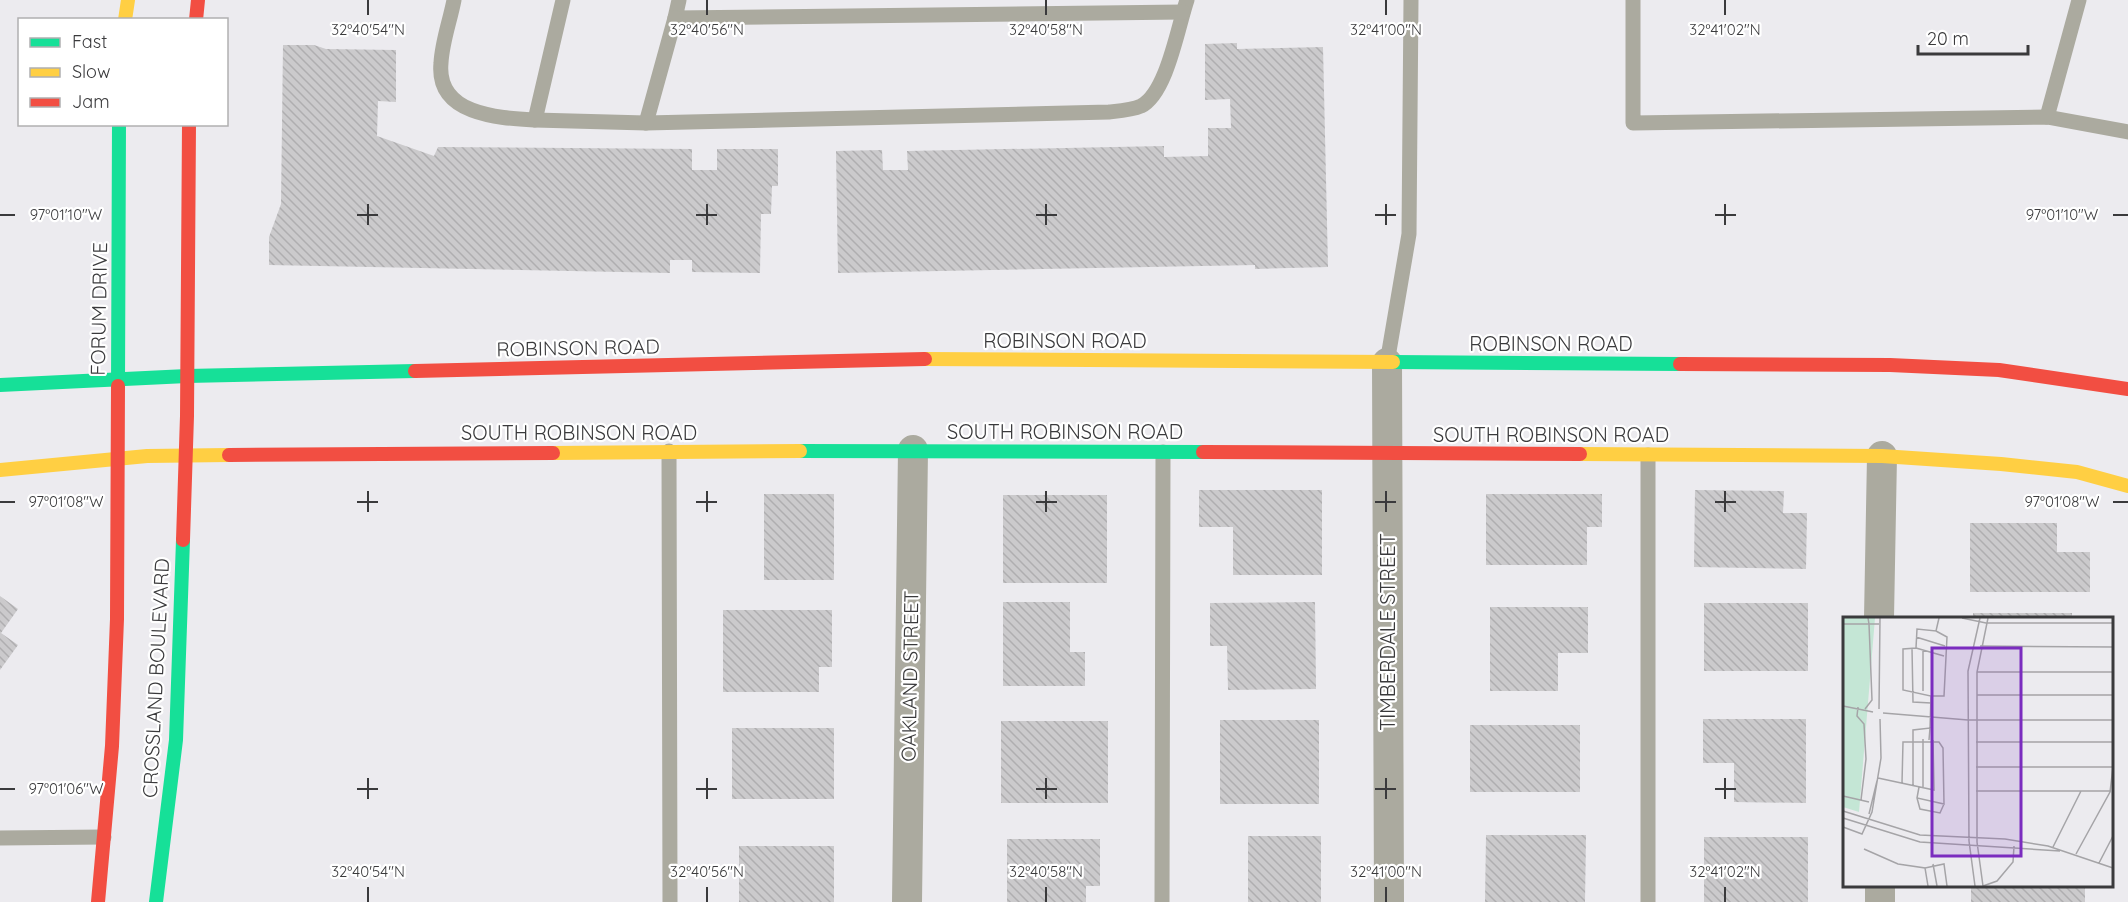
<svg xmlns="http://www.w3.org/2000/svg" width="2128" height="902" font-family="Quicksand,sans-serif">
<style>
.building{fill:url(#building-back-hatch)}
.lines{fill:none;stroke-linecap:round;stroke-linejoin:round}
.lane{stroke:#abaa9f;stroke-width:15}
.street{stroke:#abaa9f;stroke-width:30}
.fast{stroke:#16e098;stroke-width:14}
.slow{stroke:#ffcf43;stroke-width:14}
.jam{stroke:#f24e42;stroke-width:14}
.ticks{fill:none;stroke:#3a3a3c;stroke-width:2}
.labels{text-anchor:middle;stroke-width:4.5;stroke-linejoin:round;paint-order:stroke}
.street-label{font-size:20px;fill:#3a3a3c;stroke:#fff}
.inset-road{fill:none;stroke:#a5a4a7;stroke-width:1.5}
.view{fill:#7b2cbf;fill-opacity:0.15;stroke:#7b2cbf;stroke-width:3}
.inset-edge{fill:none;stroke:#3a3a3c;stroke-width:3}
.ticks-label{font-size:15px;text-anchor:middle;fill:#3a3a3c;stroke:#fff;stroke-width:4.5;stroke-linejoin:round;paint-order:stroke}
</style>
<defs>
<pattern id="building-back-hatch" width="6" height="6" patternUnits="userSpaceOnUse" patternTransform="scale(1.5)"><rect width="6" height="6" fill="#cbcacc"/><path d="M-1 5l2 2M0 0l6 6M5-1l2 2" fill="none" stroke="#afaeb0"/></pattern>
</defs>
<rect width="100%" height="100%" fill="#ecebef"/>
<g class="building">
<path d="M 1237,43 L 1237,49 L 1323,47 L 1328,267 L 1255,269 L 1255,265 L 838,273 L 836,151 L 882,150 L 883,170 L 908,170 L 907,151 L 1164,146 L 1164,157 L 1208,156 L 1208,128 L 1231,128 L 1230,99 L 1205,100 L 1205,44 Z"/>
<path d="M 283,45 L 314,45 L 326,49 L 396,50 L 396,102 L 378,101 L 377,136 L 434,156 L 438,147 L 692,149 L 692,170 L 717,170 L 717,149 L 778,149 L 778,186 L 772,186 L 771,214 L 761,214 L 760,273 L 692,272 L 692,260 L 670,260 L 670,273 L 269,265 L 269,237 L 281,204 Z"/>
<path d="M 1199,490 L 1322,490 L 1322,575 L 1233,575 L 1233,527 L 1199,527 Z"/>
<path d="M 1695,490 L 1784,491 L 1783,513 L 1807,513 L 1806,569 L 1694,567 Z"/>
<rect x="764" y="494" width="70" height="86"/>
<path d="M 1486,494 L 1602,494 L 1602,527 L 1587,527 L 1587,565 L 1486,565 Z"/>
<rect x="1003" y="495" width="104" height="88"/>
<path d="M 1970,523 L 2057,523 L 2057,552 L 2090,552 L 2090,592 L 1970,592 Z"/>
<path d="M 0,596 L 18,609 L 1,633 L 18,645 L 0,670 Z"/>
<path d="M 1003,602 L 1070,602 L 1070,652 L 1085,652 L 1085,686 L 1003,686 Z"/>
<path d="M 1315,602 L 1316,689 L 1228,690 L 1227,646 L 1210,646 L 1210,603 Z"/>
<rect x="1704" y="603" width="104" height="68"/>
<path d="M 1490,607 L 1588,607 L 1588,653 L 1558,653 L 1558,691 L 1490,691 Z"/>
<path d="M 723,610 L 832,610 L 832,667 L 819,667 L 819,692 L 723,692 Z"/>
<rect x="1973" y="613" width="99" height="5"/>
<path d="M 1703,719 L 1806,719 L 1806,803 L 1734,802 L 1734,763 L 1703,763 Z"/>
<rect x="1220" y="720" width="99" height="84"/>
<rect x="1001" y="721" width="107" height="82"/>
<rect x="1470" y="725" width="110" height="67"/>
<rect x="732" y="728" width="102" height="71"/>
<path d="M 1486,835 L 1586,835 L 1585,902 L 1485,902 Z"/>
<rect x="1248" y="836" width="73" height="66"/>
<rect x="1704" y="837" width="104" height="65"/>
<path d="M 1007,839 L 1100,839 L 1100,886 L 1086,886 L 1086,902 L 1007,902 Z"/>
<rect x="739" y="846" width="95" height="56"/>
<rect x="1971" y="886" width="114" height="16"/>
</g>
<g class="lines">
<g class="lane">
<path d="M 454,0 C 450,21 442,42 441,63 C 436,115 498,118 535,120"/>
<path d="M 563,0 L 535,120 L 646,123 L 1109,112 C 1118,111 1132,110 1141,106 C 1167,93 1178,26 1187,0"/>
<path d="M 679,0 L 675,18 L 1183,12"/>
<path d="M 1633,0 L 1633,123 L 2047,117 L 2128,132"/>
<path d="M 2047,117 L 2079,0"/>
<path d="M 646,123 L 675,18"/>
<path d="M 1387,363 L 1409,234 L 1411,0"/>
<path d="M 669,451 L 670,902"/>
<path d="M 0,838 L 104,837"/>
<path d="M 1162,902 L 1163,452"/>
<path d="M 1648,902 L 1648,455"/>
</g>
<g class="street">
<path d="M 1387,363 L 1389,902"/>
<path d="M 1879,618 L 1882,456"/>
<path d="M 1880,886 L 1880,902"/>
<path d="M 907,902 L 913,450"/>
</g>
<g class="fast">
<path d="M 1393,362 L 1680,364"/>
<path d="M 0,385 L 187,376 L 415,371"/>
<path d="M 118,386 L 119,124"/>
<path d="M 800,451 L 1203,452"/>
<path d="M 156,902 L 176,740 L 183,540"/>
</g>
<g class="slow">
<path d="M 125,20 L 128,0"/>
<path d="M 925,359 L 1393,362"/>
<path d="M 553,453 L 800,451"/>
<path d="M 1580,454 L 1882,456 L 2001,464 L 2077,472 L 2128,486"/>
<path d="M 0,470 L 147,456 L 229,455"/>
</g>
<g class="jam">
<path d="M 196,20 L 198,0"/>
<path d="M 1680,364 L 1890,365 L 1999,370 L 2128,389"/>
<path d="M 415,371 L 925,359"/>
<path d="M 1203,452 L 1580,454"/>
<path d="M 229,455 L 553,453"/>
<path d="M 183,540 L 187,416 L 189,124"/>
<path d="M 98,902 L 112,746 L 117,619 L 118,386"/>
</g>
</g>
<path class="ticks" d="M 368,0 L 368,15M 707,0 L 707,15M 1046,0 L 1046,15M 1386,0 L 1386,15M 1725,0 L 1725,15M 368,204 L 368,225M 707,204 L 707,225M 1046,204 L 1046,225M 1386,204 L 1386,225M 1725,204 L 1725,225M 0,215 L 15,215M 357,215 L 378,215M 696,215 L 717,215M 1036,215 L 1057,215M 1375,215 L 1396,215M 1715,215 L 1736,215M 2113,215 L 2128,215M 368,491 L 368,512M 707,491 L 707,512M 1046,491 L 1046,512M 1386,491 L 1386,512M 1725,491 L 1725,512M 0,502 L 15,502M 357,502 L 378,502M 696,502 L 717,502M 1036,502 L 1057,502M 1375,502 L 1396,502M 1715,502 L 1736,502M 2113,502 L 2128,502M 368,778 L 368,799M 707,778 L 707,799M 1046,778 L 1046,799M 1386,778 L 1386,799M 1725,778 L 1725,799M 0,789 L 15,789M 357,789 L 378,789M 696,789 L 717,789M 1036,789 L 1057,789M 1375,789 L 1396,789M 1715,789 L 1736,789M 368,887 L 368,902M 707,887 L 707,902M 1046,887 L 1046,902M 1386,887 L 1386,902M 1725,887 L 1725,902"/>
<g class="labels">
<g class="street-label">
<text transform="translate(99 309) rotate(-89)" y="7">FORUM DRIVE</text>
<text x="1065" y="348">ROBINSON ROAD</text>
<text x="1551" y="351">ROBINSON ROAD</text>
<text transform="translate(578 348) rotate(-1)" y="7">ROBINSON ROAD</text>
<text x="1065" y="439">SOUTH ROBINSON ROAD</text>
<text x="579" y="440">SOUTH ROBINSON ROAD</text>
<text x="1551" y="442">SOUTH ROBINSON ROAD</text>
<text transform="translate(1388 632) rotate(-90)" y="7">TIMBERDALE STREET</text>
<text transform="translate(910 676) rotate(-89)" y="7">OAKLAND STREET</text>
<text transform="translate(156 678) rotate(-87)" y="7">CROSSLAND BOULEVARD</text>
</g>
</g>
<g transform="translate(1843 617)">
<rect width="270" height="270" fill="#ecebef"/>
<path d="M 0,1 L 32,1 L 16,195 L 0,190 Z" fill="#c4e6d5"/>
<path class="inset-road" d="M 119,1 L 143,6 L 270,6M 0,7 L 26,7 L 25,1M 73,20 L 102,29M 137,29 L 270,30M 69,31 L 70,85 L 88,86M 73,31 L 101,39M 134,55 L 270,55M 80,74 L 80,33M 134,78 L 270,78M 88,79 L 101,79 L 104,20 L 93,14M 0,89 L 30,95M 15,90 L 14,99 L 21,107 L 23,142 L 18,183M 22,92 L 29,83 L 26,7 L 36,7M 36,92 L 37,1M 40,96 L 125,103 L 270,103M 87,111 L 88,79 L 60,73 L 60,32 L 73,31 L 74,12 L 93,14 L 96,1M 80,122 L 80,171M 133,125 L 270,125M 133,150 L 270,150M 35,161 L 91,173 L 90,123M 59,166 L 60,125 L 96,125 L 100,131 L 101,187 L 74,181 L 76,170M 70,168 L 70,113 L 87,111 L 86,123M 133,174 L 268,174M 0,179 L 26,185M 74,181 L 77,192 L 97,196 L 101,187M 0,194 L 77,218 L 162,222 L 205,229 L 270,251M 26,197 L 34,164M 0,201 L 77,225 L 217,234M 0,210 L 19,217 L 29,195 L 38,141 L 37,102M 210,230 L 238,174M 21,232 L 55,247 L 82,251 L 85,269M 233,237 L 267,175 L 270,150M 256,246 L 270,219M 90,247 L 94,269M 82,251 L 101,247 L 104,269M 132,269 L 126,224 L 125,54 L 137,1M 140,269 L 134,225 L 134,55 L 145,1M 140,269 L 154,264 L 170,245 L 171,229"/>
<path class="view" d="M 89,31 L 178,31 L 178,239 L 89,239 Z"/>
<rect width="270" height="270" class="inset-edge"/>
</g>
<g class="ticks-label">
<text x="368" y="35">32°40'54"N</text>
<text x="707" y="35">32°40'56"N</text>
<text x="1046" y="35">32°40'58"N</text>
<text x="1386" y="35">32°41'00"N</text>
<text x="1725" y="35">32°41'02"N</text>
<text x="2062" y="220">97°01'10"W</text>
<text x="66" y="220">97°01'10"W</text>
<text x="2062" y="507">97°01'08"W</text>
<text x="66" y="507">97°01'08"W</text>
<text x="66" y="794">97°01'06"W</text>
<text x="368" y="877">32°40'54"N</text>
<text x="707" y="877">32°40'56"N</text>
<text x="1046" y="877">32°40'58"N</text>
<text x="1386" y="877">32°41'00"N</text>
<text x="1725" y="877">32°41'02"N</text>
</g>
<rect x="18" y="18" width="210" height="108" fill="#ffffff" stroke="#b0b0b1" stroke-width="1.5"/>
<rect x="30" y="38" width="30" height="9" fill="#16e098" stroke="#b0b0b1" stroke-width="1.5"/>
<text x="72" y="48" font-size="18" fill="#3a3a3c">Fast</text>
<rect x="30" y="68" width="30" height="9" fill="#ffcf43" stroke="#b0b0b1" stroke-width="1.5"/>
<text x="72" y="78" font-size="18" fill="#3a3a3c">Slow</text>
<rect x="30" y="98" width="30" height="9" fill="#f24e42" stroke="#b0b0b1" stroke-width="1.5"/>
<text x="72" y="108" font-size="18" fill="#3a3a3c">Jam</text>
<path d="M1918 45v9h110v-9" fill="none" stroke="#3a3a3c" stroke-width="3"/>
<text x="1927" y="45" font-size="18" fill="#3a3a3c" stroke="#ffffff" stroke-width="4.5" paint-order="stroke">20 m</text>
</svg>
